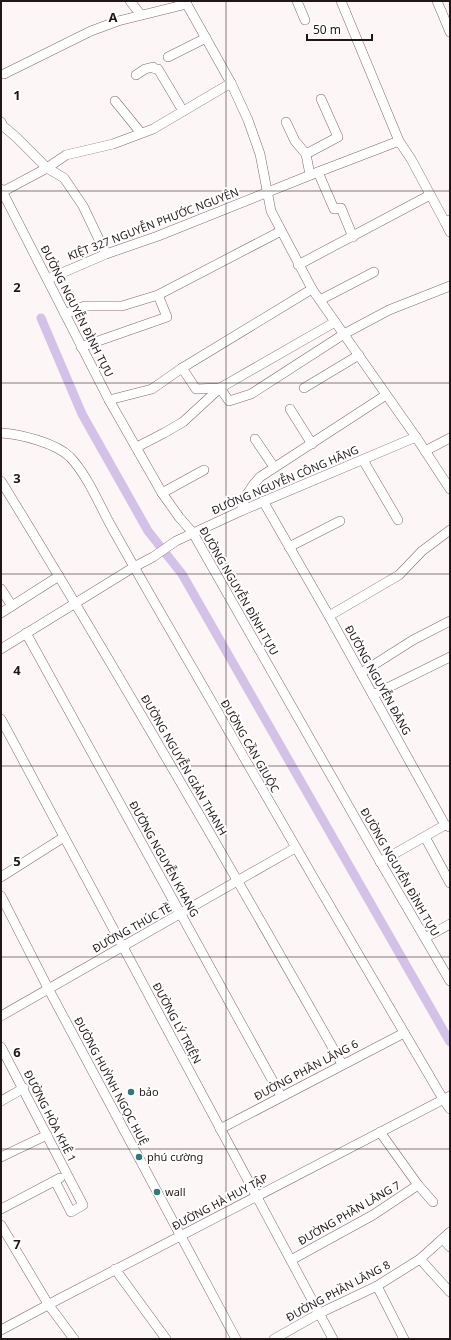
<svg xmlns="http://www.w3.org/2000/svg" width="451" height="1340" font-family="'Noto Sans',sans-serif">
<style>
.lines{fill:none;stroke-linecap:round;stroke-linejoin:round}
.canal{stroke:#d3c1e8;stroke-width:9}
.minor-casing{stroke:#83696b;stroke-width:10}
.minor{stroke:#fff;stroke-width:9}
.grid{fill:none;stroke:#221718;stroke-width:1;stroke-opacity:0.55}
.poi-dot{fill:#2f797d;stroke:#fff;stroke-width:1.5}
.labels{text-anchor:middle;stroke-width:4;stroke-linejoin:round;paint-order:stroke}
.street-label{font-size:11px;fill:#221718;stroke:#fff}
.poi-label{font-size:11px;fill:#221718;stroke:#fff;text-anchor:start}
.grid-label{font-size:13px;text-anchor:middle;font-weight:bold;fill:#221718;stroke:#fff;stroke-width:4;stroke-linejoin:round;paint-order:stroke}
</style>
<rect width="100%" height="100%" fill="#fcf6f6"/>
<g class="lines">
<path class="canal" d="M 41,318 L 82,414 L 148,531 L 182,574 L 450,1042"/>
<g class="minor-casing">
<g id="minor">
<path d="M 130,1 L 141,15"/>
<path d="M 185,1 L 231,83 L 248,120 L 260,154 L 271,211 L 312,289 L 416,437 L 450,489"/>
<path d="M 297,1 L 305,20"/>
<path d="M 341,1 L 399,141 L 411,159 L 445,222 L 450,220"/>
<path d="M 437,1 L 450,32"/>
<path d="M 168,57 L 206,38"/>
<path d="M 4,74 L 91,31 L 118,21 L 187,4"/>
<path d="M 136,75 L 145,69 L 153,67 L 155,69 L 158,69 L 183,111"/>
<path d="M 115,101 L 141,133"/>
<path d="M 1,122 L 3,126 L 16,137 L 47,168 L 64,178 L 83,206 L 106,254"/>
<path d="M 286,122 L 295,141 L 306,154 L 310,175"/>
<path d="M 306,154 L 338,137 L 321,99"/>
<path d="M 318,172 L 334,209 L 341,208 L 353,237"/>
<path d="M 1,189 L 109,400 L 162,493 L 179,517 L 193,533 L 206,556 L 374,851 L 450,981"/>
<path d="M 2,192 L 47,168 L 66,155 L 113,144 L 153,129 L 231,83"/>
<path d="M 445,222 L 450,232"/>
<path d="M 298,265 L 430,195"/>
<path d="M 48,279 L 106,254 L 158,236 L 318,172 L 399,141"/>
<path d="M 320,300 L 374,272"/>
<path d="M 65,314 L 85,306 L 122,306 L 158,295 L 281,231"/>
<path d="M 81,347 L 167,317 L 158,295"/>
<path d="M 182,368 L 196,389 L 220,388 L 229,401 L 251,394 L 344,334 L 389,310 L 450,286"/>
<path d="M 304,388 L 359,355"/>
<path d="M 109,400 L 152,389 L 182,368 L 312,289"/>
<path d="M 290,409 L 312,444"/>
<path d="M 1,433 C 20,434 56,443 70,457 C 87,475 98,502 110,524 C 131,562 153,600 175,638 C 263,792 353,946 443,1099 L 450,1109"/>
<path d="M 255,439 L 274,467"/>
<path d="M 137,447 L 164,433 L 183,422 L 220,388 L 335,322"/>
<path d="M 425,451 L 450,438"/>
<path d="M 363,460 L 398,520"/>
<path d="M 1,481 C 119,673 231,868 342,1064"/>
<path d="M 162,493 L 204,470"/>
<path d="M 263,501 L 329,616 L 445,825 L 450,827"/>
<path d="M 241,511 C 244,497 250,487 260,477 L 386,395"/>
<path d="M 289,547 L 340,521"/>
<path d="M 1,589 L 12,606"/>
<path d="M 1,613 L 59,576"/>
<path d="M 329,616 L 399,575 L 422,551 L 450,530"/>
<path d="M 26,633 L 281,1096"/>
<path d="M 1,649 L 134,567 L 153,557 L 176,541 L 241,511 L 416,437"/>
<path d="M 361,673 L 413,640 L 450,621"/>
<path d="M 373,695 L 450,657"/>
<path d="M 1,719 L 333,1339"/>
<path d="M 425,837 L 450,883"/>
<path d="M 380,862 L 445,825"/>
<path d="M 1,877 L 64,837"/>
<path d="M 1,896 L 49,990 L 236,1339"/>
<path d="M 425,938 L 450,924"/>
<path d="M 1,1016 L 295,848"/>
<path d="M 1,1047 L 83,1205 L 71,1212 L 55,1181"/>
<path d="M 1,1101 L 24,1088"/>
<path d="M 220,1129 L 404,1033"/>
<path d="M 380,1132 L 418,1185 L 433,1202"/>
<path d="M 1,1157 L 47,1135"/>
<path d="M 1,1209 L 60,1178"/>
<path d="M 1,1225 L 48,1304 L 74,1339"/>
<path d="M 443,1239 L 450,1247"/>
<path d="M 420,1259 L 450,1292"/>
<path d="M 291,1260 L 373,1215 L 418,1185"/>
<path d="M 115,1269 L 166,1339"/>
<path d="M 377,1286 L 404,1339"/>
<path d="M 1,1330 L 59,1299 L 450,1096"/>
<path d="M 274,1339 L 320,1313 L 377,1286 L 420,1259 L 450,1232"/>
</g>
</g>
<use href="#minor" class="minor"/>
</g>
<path class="grid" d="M 226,1 L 226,1339M 1,191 L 450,191M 1,383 L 450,383M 1,574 L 450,574M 1,766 L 450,766M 1,957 L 450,957M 1,1149 L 450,1149"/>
<g class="poi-dot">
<circle cx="131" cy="1092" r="4"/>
<circle cx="139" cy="1157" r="4"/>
<circle cx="157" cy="1192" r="4"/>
</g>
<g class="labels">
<g class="street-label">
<text transform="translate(153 224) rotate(-21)" y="4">KIỆT 327 NGUYỄN PHƯỚC NGUYÊN</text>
<text transform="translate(77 311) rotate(63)" y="4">ĐƯỜNG NGUYỄN ĐÌNH TỰU</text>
<text transform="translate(285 480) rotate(-23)" y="4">ĐƯỜNG NGUYỄN CÔNG HÃNG</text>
<text transform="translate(239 591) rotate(60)" y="4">ĐƯỜNG NGUYỄN ĐÌNH TỰU</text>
<text transform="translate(378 680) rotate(61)" y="4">ĐƯỜNG NGUYỄN ĐĂNG</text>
<text transform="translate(250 746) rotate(60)" y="4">ĐƯỜNG CẦN GIUỘC</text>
<text transform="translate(184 765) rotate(60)" y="4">ĐƯỜNG NGUYỄN GIẢN THANH</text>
<text transform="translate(164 859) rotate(61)" y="4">ĐƯỜNG NGUYỄN KHANG</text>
<text transform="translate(400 872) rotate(60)" y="4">ĐƯỜNG NGUYỄN ĐÌNH TỰU</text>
<text transform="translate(132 928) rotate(-29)" y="4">ĐƯỜNG THÚC TỀ</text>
<text transform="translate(177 1023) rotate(62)" y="4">ĐƯỜNG LÝ TRIỆN</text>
<text transform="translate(306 1070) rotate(-28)" y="4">ĐƯỜNG PHẦN LĂNG 6</text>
<text transform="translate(111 1081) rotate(62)" y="4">ĐƯỜNG HUỲNH NGỌC HUỆ</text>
<text transform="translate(50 1116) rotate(63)" y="4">ĐƯỜNG HÒA KHÊ 1</text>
<text transform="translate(220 1202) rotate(-28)" y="4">ĐƯỜNG HÀ HUY TẬP</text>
<text transform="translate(349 1213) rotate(-30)" y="4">ĐƯỜNG PHẦN LĂNG 7</text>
<text transform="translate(338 1291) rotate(-28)" y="4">ĐƯỜNG PHẦN LĂNG 8</text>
</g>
<g class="poi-label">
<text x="139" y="1096">bảo</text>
<text x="147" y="1161">phú cường</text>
<text x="165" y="1196">wall</text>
</g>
</g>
<g class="grid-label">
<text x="113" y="22">A</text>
<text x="17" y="100">1</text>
<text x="17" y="292">2</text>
<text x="17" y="483">3</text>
<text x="17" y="675">4</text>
<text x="17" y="866">5</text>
<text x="17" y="1057">6</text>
<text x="17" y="1249">7</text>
</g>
<rect width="451" height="1340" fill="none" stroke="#221718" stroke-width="4"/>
<path d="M307 34v6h65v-6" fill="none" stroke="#221718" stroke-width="2"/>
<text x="313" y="34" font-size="12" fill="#221718" stroke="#ffffff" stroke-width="3" paint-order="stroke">50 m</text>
</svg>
